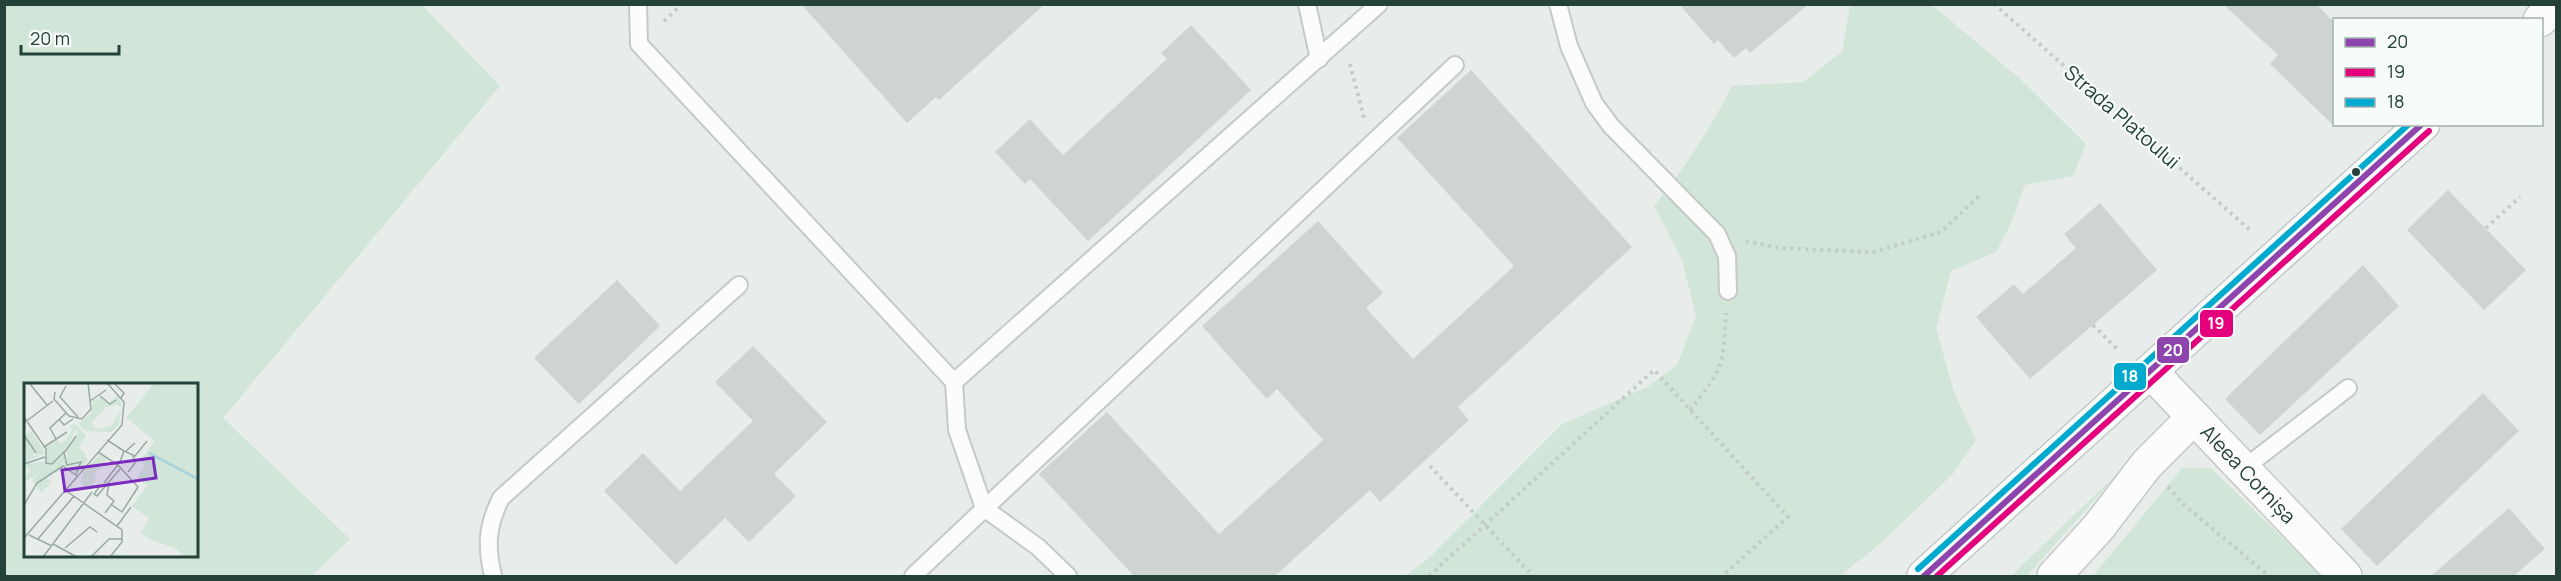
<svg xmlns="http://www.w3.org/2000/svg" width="2561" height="581" font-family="Manrope,sans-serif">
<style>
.green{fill:#d1e6d8;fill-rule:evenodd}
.building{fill:#cfd4d2}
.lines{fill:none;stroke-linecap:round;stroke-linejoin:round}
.lane-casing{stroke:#c5cac8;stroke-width:20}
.street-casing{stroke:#c5cac8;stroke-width:36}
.secondary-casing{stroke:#c3cbc8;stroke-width:36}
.path{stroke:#c3ccca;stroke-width:4;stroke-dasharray:3 4.5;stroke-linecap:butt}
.lane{stroke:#fcfcfc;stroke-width:16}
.street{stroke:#fcfcfc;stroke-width:33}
.secondary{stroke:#fcfcfc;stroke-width:33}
.bus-1-casing{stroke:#f7fbf9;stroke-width:10}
.bus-2-casing{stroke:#f7fbf9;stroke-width:10}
.bus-3-casing{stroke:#f7fbf9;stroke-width:10}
.bus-1{stroke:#8e44ad;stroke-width:6}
.bus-2{stroke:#e5007d;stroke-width:6}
.bus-3{stroke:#00a9ce;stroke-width:6}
.bus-dot{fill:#24423a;stroke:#f7fbf9;stroke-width:2}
.labels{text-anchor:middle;stroke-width:4.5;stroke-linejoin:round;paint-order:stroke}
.street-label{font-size:20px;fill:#24423a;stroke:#f7fbf9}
.inset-river{fill:none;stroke:#a9d4db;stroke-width:3}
.inset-road{fill:none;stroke:#9aa9a4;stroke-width:1.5}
.view{fill:#7b2cbf;fill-opacity:0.15;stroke:#7b2cbf;stroke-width:3}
.inset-edge{fill:none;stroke:#24423a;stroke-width:3}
.line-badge{stroke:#f7fbf9;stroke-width:2}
.badge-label{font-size:16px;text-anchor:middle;font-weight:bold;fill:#fff}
</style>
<rect width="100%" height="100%" fill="#e8edeb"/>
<g class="green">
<path d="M 4,5 L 422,5 L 500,86 L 223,418 L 350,539 L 312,576 L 5,576 ZM 26,384 L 196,384 L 196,556 L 26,556 Z"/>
<path d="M 1850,5 L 1932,5 L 2019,78 L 2086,144 L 2073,176 L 2025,185 L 2011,223 L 1996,252 L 1951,271 L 1936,328 L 1954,392 L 1976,440 L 1952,475 L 1883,541 L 1840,576 L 1405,576 L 1429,558 L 1562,424 L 1647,387 L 1677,365 L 1696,316 L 1682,260 L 1654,206 C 1684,168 1710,130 1732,86 L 1803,82 L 1842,52 Z"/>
<path d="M 2182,468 L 2211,468 L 2322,576 L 2093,576 Z"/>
<path d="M 2122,469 L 2027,576 L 2011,576 Z"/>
</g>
<g class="building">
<path d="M 801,4 L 1045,4 L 939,100 L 936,97 L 907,123 Z"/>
<path d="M 1679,4 L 1809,4 L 1750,53 L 1746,48 L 1734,58 L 1718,40 L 1714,44 Z"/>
<path d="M 2223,4 L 2316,4 L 2334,22 L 2334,126 L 2270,64 L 2278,55 Z"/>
<path d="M 1191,25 L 1251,90 L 1088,241 L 1030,179 L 1025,184 L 995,152 L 1030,119 L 1063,155 L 1167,59 L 1161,53 Z"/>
<path d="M 1471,70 L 1632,247 L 1458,407 L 1469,420 L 1380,502 L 1370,490 L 1275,576 L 1134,576 L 1039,474 L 1107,412 L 1219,534 L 1323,440 L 1277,389 L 1267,399 L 1202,326 L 1318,221 L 1383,293 L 1366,308 L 1413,359 L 1514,266 L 1397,138 Z"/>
<path d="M 2448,190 L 2526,270 L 2484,310 L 2407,230 Z"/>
<path d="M 2100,203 L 2157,270 L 2030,379 L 1976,317 L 2014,284 L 2023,294 L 2076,248 L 2064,234 Z"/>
<path d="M 2363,265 L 2399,306 L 2260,435 L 2225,399 Z"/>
<path d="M 617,280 L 660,326 L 579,404 L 534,358 Z"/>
<path d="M 753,346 L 827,422 L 774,474 L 796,496 L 749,542 L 725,518 L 676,565 L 604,491 L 643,453 L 680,491 L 753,421 L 715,382 Z"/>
<path d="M 2483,393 L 2519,431 L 2377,566 L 2341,529 Z"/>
<path d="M 2509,508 L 2545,549 L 2514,576 L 2431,576 Z"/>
</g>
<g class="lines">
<g class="lane-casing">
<g id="lane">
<path d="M 638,4 L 639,44 L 954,382 L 957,430 L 984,508 L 1038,547 L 1068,576"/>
<path d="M 1307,4 L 1319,59"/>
<path d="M 1558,4 L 1569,46 L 1594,103 L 1611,126 L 1717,234 L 1727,256 L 1728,291"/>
<path d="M 954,382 L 1379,4"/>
<path d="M 2243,469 L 2348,388"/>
<path d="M 493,576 C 486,546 487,526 501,498 L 739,285"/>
<path d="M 913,576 L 1455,65"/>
</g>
</g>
<g class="street-casing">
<g id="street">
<path id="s1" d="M 2151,372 L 2345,576"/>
<path d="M 2054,576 L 2098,528 L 2147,464 L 2194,417"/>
</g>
</g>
<g class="secondary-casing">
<g id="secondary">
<path d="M 2540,20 L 2556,5"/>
<path d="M 1924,576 L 2423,124"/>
</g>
</g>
<g class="path">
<path d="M 1994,4 L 2250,230"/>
<path d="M 664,21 L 682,4"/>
<path d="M 1350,64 L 1364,118"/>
<path d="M 2486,228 L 2520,197"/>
<path d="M 1746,241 L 1779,248 L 1873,252 L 1941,232 L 1979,196"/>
<path d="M 2093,325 L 2117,349"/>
<path d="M 1690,410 C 1724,368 1723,366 1726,313"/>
<path d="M 1430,466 L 1533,576"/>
<path d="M 2168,487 L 2183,504 L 2269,576"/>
<path d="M 1429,576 L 1654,370 L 1788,517 L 1722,576"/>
</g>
<use href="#lane" class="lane"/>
<use href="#street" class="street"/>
<use href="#secondary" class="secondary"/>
<g class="bus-1-casing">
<path id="bus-1" d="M 1924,576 L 2422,124"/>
</g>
<g class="bus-2-casing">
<path id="bus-2" d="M 1937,576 L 2429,131"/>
</g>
<g class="bus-3-casing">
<path id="bus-3" d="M 1918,569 L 2409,124"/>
</g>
<use href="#bus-1" class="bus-1"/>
<use href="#bus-2" class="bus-2"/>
<use href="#bus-3" class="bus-3"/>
</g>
<circle class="bus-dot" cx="2356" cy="172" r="5"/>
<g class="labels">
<g class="street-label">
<text transform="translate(2122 117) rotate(41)" y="7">Strada Platoului</text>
<text dy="7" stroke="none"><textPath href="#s1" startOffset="141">Aleea Cornișa</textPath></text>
</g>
</g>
<g transform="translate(24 383)">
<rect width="174" height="174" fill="#e8edeb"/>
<path d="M 130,0 L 174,0 L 174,174 L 161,174 L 151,165 L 127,157 L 117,150 L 125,135 L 108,123 L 123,103 L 113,95 L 121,82 L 116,78 L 131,58 L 102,35 ZM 93,12 L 98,21 L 96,24 L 93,21 L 81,25 L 68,40 L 73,46 L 87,43 L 98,26 L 94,43 L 87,49 L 61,48 L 54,40 L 67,31 L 69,17 L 77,15 L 84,21 ZM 51,41 L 62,52 L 54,66 L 58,66 L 64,77 L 54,89 L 57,77 L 47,82 L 43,79 L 43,69 L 54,49 L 51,47 L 44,64 L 27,80 L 23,79 L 22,65 L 33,56 L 36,60 L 43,56 L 48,46 L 46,42 ZM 8,48 L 21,70 L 0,80 L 0,53 L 11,69 L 9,73 L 13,72 L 1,53 ZM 40,69 L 44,84 L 56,79 L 51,90 L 42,83 L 22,95 L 27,99 L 18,110 L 8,97 L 17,90 L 0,99 L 6,87 L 1,81 L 35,77 ZM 75,72 L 83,76 L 70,91 L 72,96 L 65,106 L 57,100 L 59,89 Z" fill="#d1e6d8"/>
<path class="inset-river" d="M 125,70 L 174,96"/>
<path class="inset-road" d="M 90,0 L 100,10 L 97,15M 6,1 L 23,22M 42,3 L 36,14 L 54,34M 31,9 L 30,16 L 45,33 L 58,36 L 67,26 L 64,0M 76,13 L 86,21 L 92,17M 66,18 L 82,7M 0,34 L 22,66 L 22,80 L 28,81 L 40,69 L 43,82 L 57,79 L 52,91M 35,36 L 40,42 L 49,36M 0,40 L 29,18M 0,52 L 12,70M 32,56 L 26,45 L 42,30M 83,57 L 100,68M 20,64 L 43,49M 41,69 L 52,53M 74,69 L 94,82 L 114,104 L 98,129 L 88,122M 101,69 L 111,60 L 104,66M 0,81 L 21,74M 104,89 L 111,80 L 109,73M 80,100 L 96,79 L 100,68 L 111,73 L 123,58M 76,103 L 70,111 L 73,113 L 96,86M 41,107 L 98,147 L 98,159 L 86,174M 0,122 L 13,100 L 39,83 L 53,93M 81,130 L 90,118 L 83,112 L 85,100M 93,143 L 107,124M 5,152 L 28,163M 0,155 L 98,42 L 100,19 L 83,0M 14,156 L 50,113M 29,161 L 53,174M 41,165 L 66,144 L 73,149M 19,174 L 68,109M 67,174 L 85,156 L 98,156"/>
<path class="view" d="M 129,75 L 132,95 L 41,108 L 38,87 Z"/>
<rect width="174" height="174" class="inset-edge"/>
</g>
<g class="line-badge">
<rect x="2199" y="309" width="35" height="29" rx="6" fill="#e5007d"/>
<rect x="2156" y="336" width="34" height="28" rx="6" fill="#8e44ad"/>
<rect x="2113" y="362" width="34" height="29" rx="6" fill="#00a9ce"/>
</g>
<g class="badge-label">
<text x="2216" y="329">19</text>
<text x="2173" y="356">20</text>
<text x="2130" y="382">18</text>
</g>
<rect width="2561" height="581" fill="none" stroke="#24423a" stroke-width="12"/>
<rect x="2333" y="18" width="210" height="108" fill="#f7fbf9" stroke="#a3b1ad" stroke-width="1.5"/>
<rect x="2345" y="38" width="30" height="9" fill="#8e44ad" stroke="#a3b1ad" stroke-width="1.5"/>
<text x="2387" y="48" font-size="18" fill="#24423a">20</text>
<rect x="2345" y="68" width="30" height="9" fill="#e5007d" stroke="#a3b1ad" stroke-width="1.5"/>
<text x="2387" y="78" font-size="18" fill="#24423a">19</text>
<rect x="2345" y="98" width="30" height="9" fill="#00a9ce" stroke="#a3b1ad" stroke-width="1.5"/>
<text x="2387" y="108" font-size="18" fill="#24423a">18</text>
<path d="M21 45v9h98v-9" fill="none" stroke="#24423a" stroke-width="3"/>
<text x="30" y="45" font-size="18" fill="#24423a" stroke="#f7fbf9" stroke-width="4.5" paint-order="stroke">20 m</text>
</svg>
